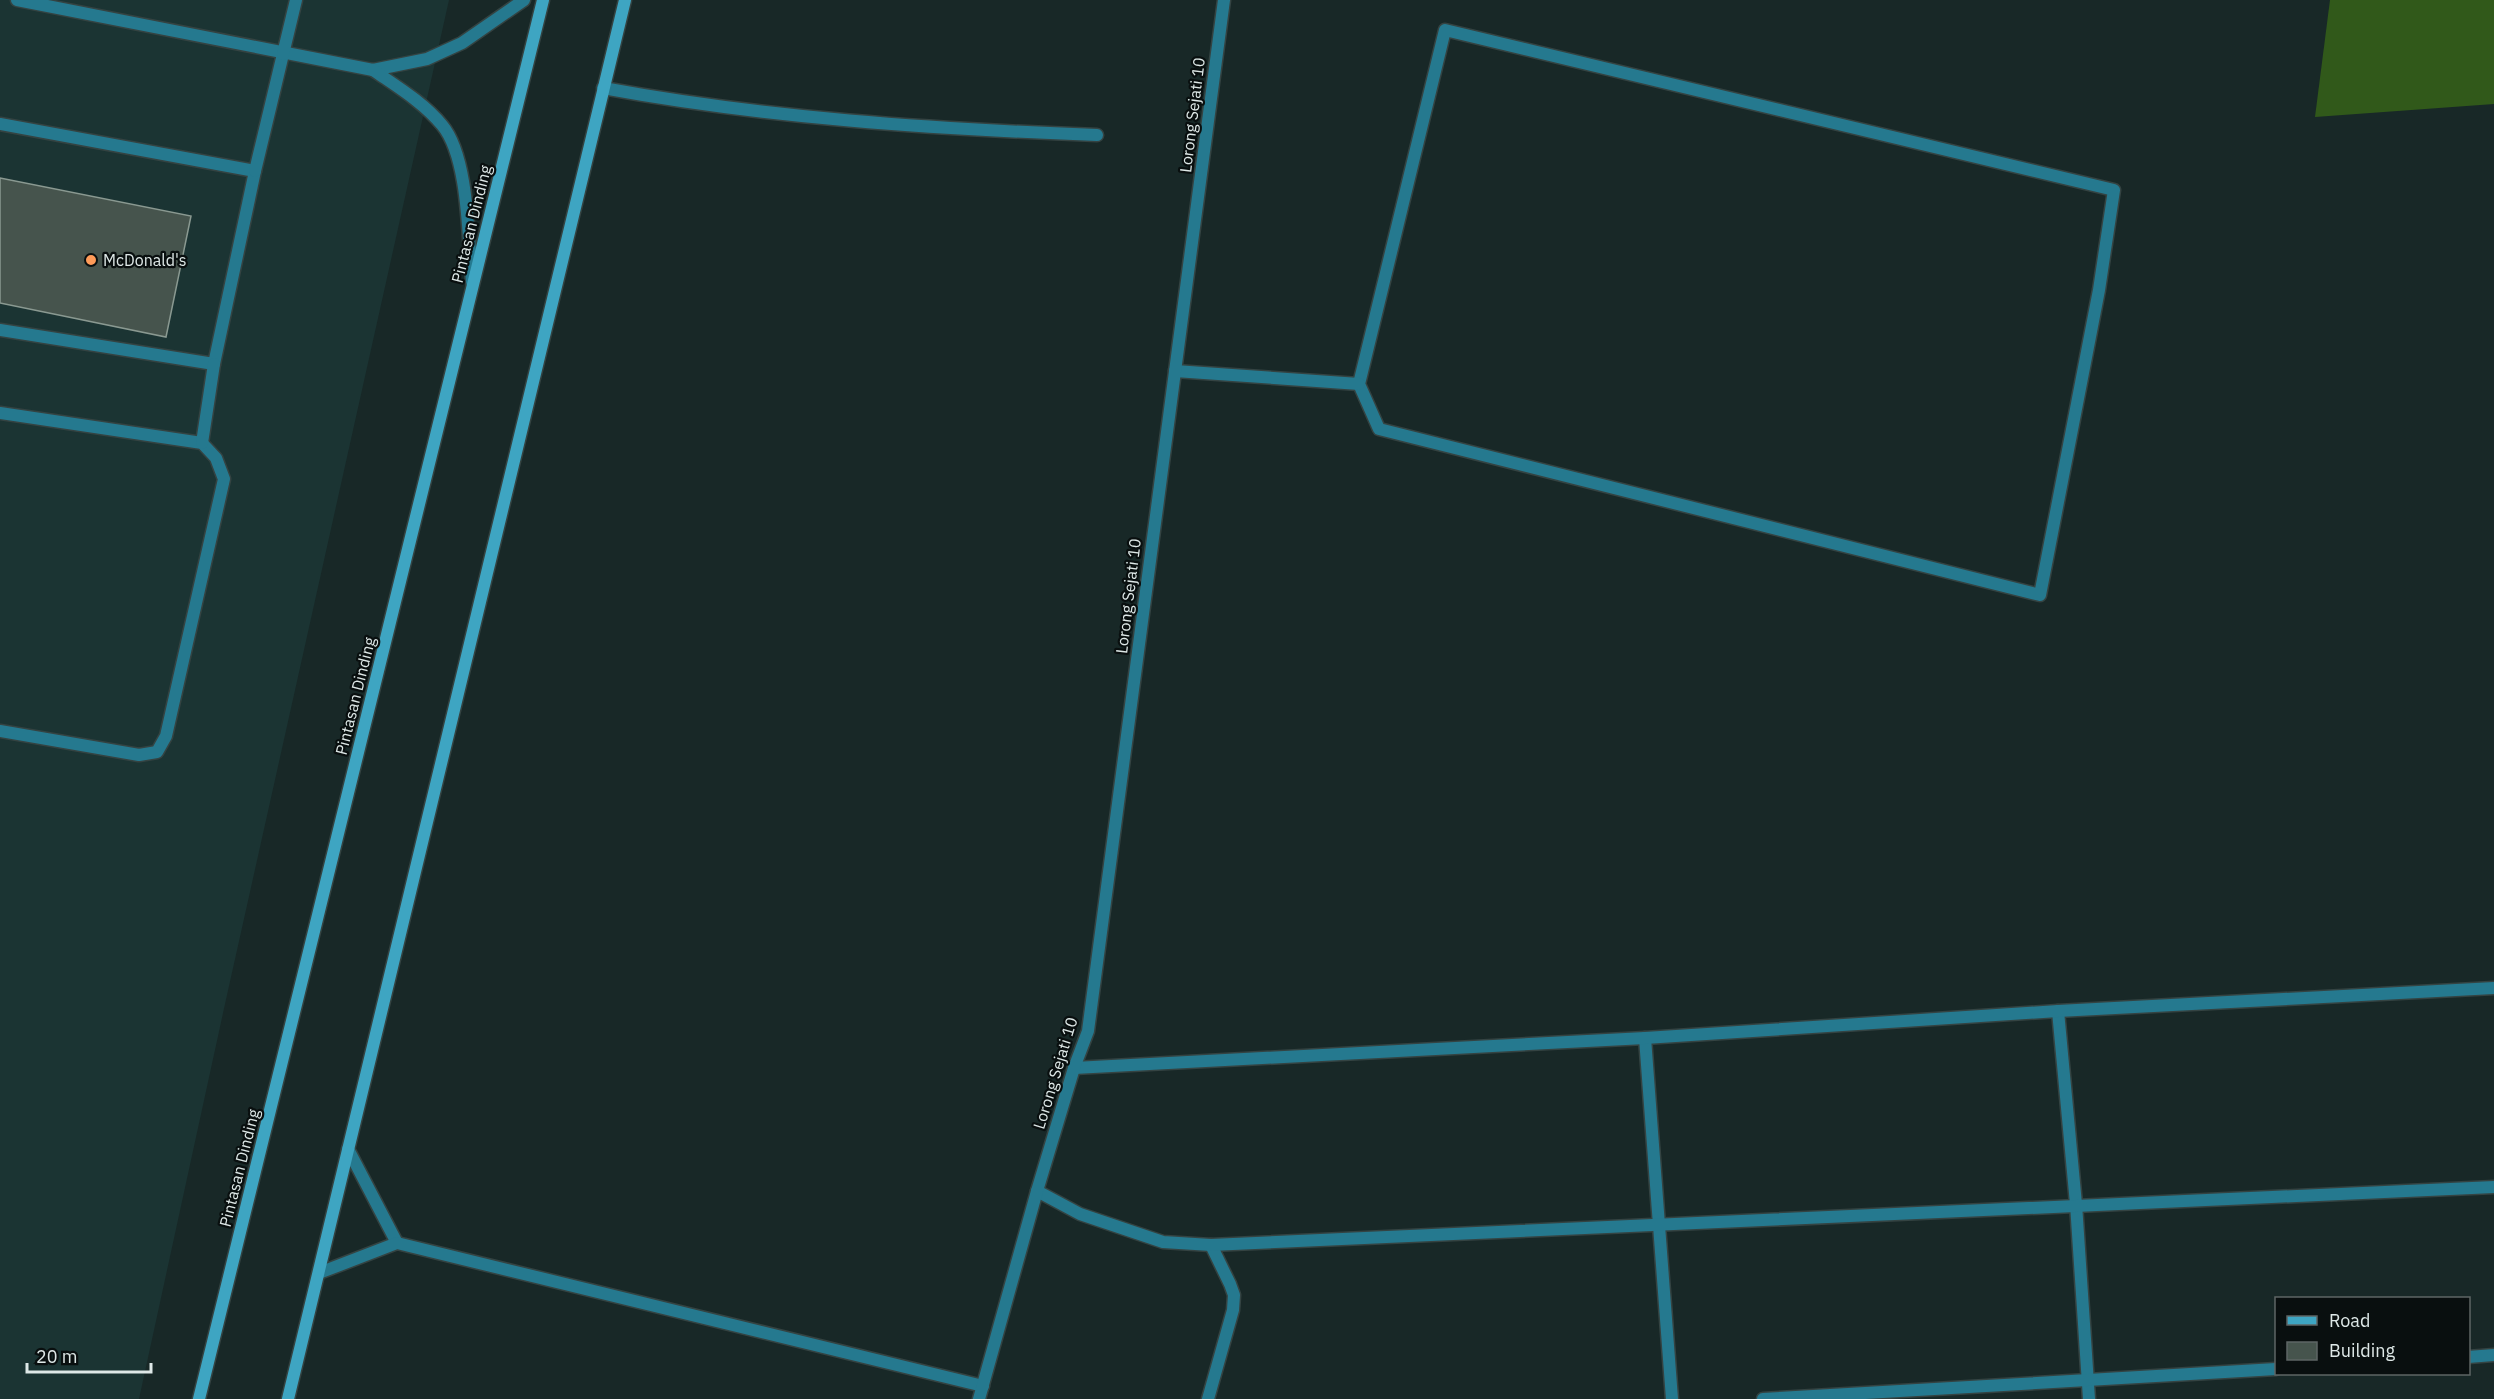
<svg xmlns="http://www.w3.org/2000/svg" width="2494" height="1399" font-family="'IBM Plex Sans',sans-serif">
<style>
.built{fill:#1b3433}
.forest{fill:#31591a}
.building{fill:#46544d;stroke:#8a9991;stroke-width:1.5}
.lines{fill:none;stroke-linecap:round;stroke-linejoin:round}
.lane-casing{stroke:#344342;stroke-width:15}
.street-casing{stroke:#344342;stroke-width:15}
.secondary-casing{stroke:#344342;stroke-width:15}
.lane{stroke:#25798f;stroke-width:12}
.street{stroke:#25798f;stroke-width:12}
.secondary{stroke:#3ea5c2;stroke-width:12}
.poi-dot{fill:#fe9b59;stroke:#090f0f;stroke-width:2}
.labels{text-anchor:middle;stroke-width:4.5;stroke-linejoin:round;paint-order:stroke}
.street-label{font-size:16px;fill:#dee8e7;stroke:#090f0f}
.poi-label{font-size:16px;fill:#dee8e7;stroke:#090f0f;text-anchor:start}
</style>
<rect width="100%" height="100%" fill="#182827"/>
<path class="built" d="M 0,0 L 449,0 L 225,1004 L 139,1399 L 0,1399 Z"/>
<path class="forest" d="M 2330,0 L 2494,0 L 2494,104 L 2315,117 Z"/>
<path class="building" d="M 0,178 L 191,216 L 166,337 L 0,303 Z"/>
<g class="lines">
<g class="lane-casing">
<g id="lane">
<path d="M 1445,30 L 2114,190 L 2099,290 L 2040,595 L 1379,429 L 1359,384 Z"/>
<path d="M 603,88 C 766,118 932,129 1097,135"/>
<path d="M 0,124 L 255,171 L 214,364 L 0,330"/>
<path d="M 255,171 L 283,54"/>
<path d="M 1175,371 L 1359,384"/>
<path d="M 0,413 L 202,443 L 216,458 L 224,479 L 166,736 L 157,752 L 139,755 L 0,731"/>
<path d="M 202,443 L 214,364"/>
<path d="M 2058,1011 L 2076,1204 L 2089,1399"/>
<path d="M 1645,1038 L 1672,1399"/>
<path d="M 1074,1068 L 1645,1038 L 2058,1011 L 2494,988"/>
<path d="M 2468,1357 L 2494,1355"/>
<path d="M 1208,1399 L 1233,1310 L 1234,1295 L 1230,1284 L 1211,1245"/>
<path d="M 1763,1399 L 2276,1369"/>
</g>
</g>
<g class="street-casing">
<g id="street">
<path d="M 17,0 L 373,70 L 427,59 L 462,43 L 524,0"/>
<path d="M 283,54 L 296,0"/>
<path d="M 373,70 C 396,86 423,102 442,125 C 469,157 468,239 472,282"/>
<path d="M 348,1149 L 397,1243"/>
<path d="M 1037,1191 L 1080,1214 L 1163,1242 L 1211,1245 L 2494,1187"/>
<path d="M 319,1273 L 397,1243 L 983,1386"/>
<path d="M 979,1399 L 1037,1191 L 1074,1068 L 1088,1031 L 1224,0"/>
</g>
</g>
<g class="secondary-casing">
<g id="secondary">
<path d="M 199,1399 L 543,0"/>
<path d="M 288,1399 L 625,0"/>
</g>
</g>
<use href="#lane" class="lane"/>
<use href="#street" class="street"/>
<use href="#secondary" class="secondary"/>
</g>
<circle class="poi-dot" cx="91" cy="260" r="6"/>
<g class="labels">
<g class="street-label">
<text transform="translate(1192 115) rotate(-83)" y="6">Lorong Sejati 10</text>
<text transform="translate(471 224) rotate(-76)" y="6">Pintasan Dinding</text>
<text transform="translate(1128 596) rotate(-83)" y="6">Lorong Sejati 10</text>
<text transform="translate(355 696) rotate(-76)" y="6">Pintasan Dinding</text>
<text transform="translate(1055 1073) rotate(-73)" y="6">Lorong Sejati 10</text>
<text transform="translate(239 1168) rotate(-76)" y="6">Pintasan Dinding</text>
</g>
<g class="poi-label">
<text x="103" y="266">McDonald's</text>
</g>
</g>
<rect x="2275" y="1297" width="195" height="78" fill="#090f0f" stroke="#5e6665" stroke-width="1.5"/>
<rect x="2287" y="1316" width="30" height="9" fill="#3ea5c2" stroke="#5e6665" stroke-width="1.5"/>
<text x="2329" y="1327" font-size="18" fill="#dee8e7">Road</text>
<rect x="2287" y="1342" width="30" height="18" fill="#46544d" stroke="#5e6665" stroke-width="1.5"/>
<text x="2329" y="1357" font-size="18" fill="#dee8e7">Building</text>
<path d="M27 1363v9h124v-9" fill="none" stroke="#dee8e7" stroke-width="3"/>
<text x="36" y="1363" font-size="18" fill="#dee8e7" stroke="#090f0f" stroke-width="4.5" paint-order="stroke">20 m</text>
</svg>
